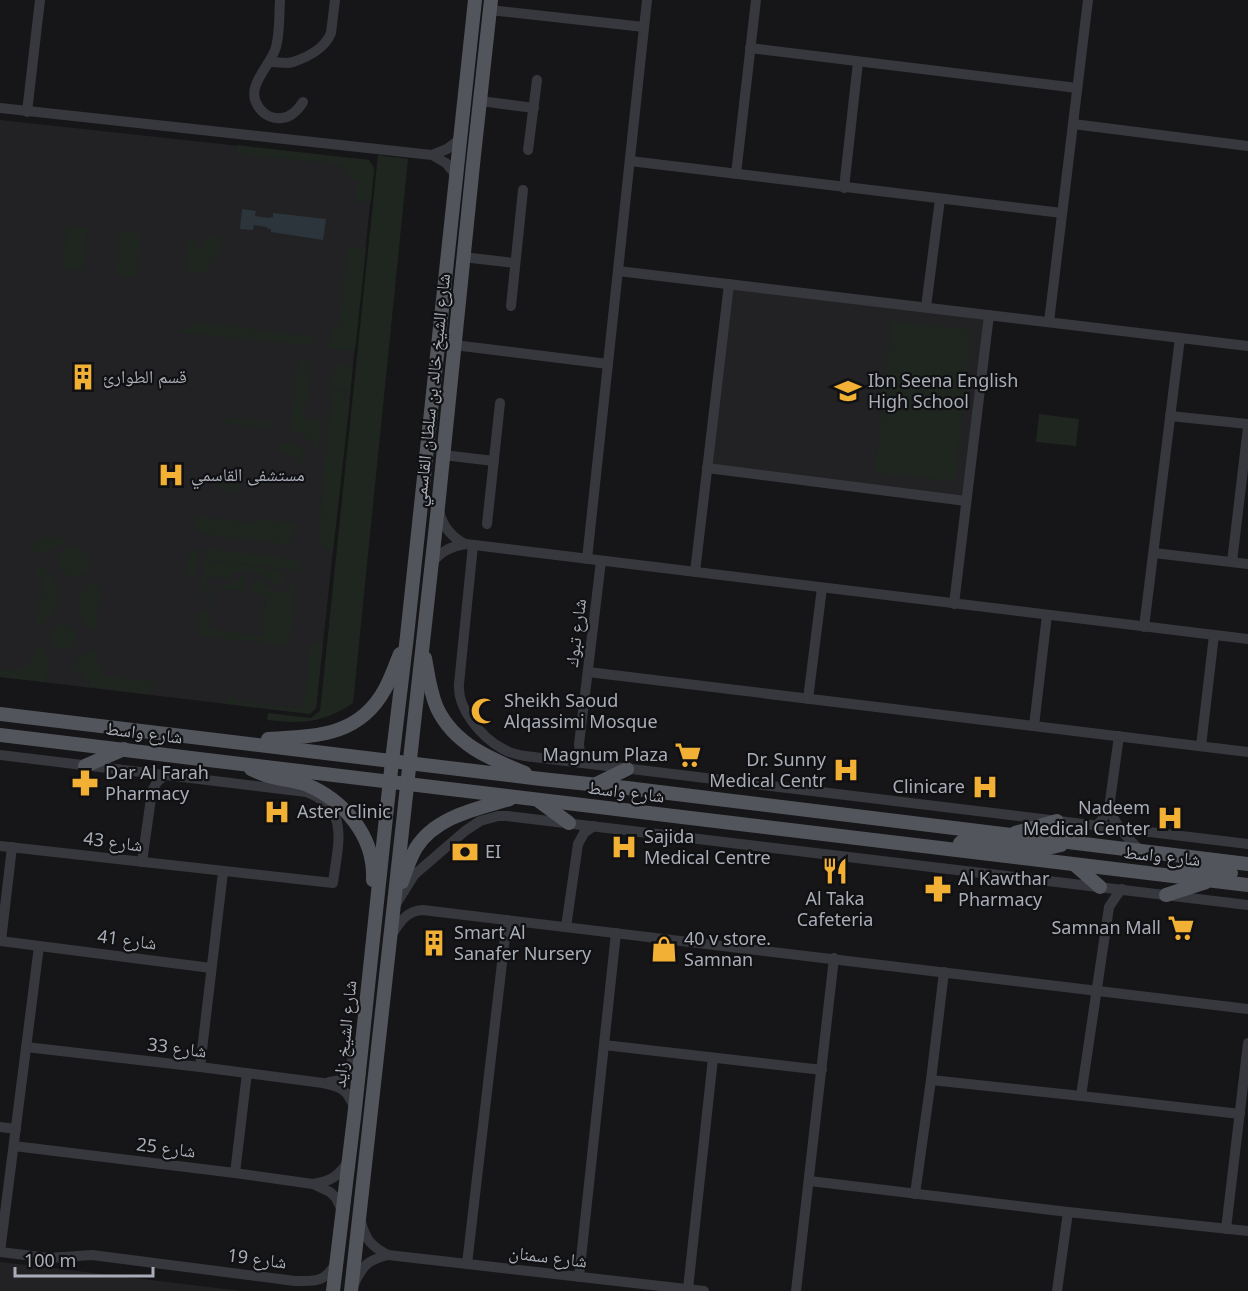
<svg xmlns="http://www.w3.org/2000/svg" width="1248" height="1291" font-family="'Noto Sans','Noto Naskh Arabic',sans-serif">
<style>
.built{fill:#222225}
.green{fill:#1e261f}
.water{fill:#2c353c}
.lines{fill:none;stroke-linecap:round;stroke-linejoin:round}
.minor{stroke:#37383d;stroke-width:10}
.major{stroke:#53555c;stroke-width:14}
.labels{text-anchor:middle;stroke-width:4.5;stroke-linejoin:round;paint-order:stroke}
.poi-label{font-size:18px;fill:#a8adb8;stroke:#111113;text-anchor:start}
.street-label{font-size:18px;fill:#a8adb8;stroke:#111113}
</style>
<rect width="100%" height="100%" fill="#161618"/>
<g class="built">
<path d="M 0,120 L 369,160 L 374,168 L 316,708 L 310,714 L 0,677 Z"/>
<path d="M 729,284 L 989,315 L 966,501 L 707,468 Z"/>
<path d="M 0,1262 L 69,1270 L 241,1291 L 0,1291 Z"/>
</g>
<g class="green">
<path d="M 237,145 L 369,160 L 374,168 L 371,202 L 355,201 L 356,189 L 359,181 L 348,178 L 346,171 L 338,164 L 236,153 Z"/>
<path d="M 378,155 L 408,159 L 353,703 C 324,723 301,724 267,720 L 268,713 L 311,718 L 320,711 Z"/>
<path d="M 67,226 L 87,228 L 83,271 L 63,269 Z"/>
<path d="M 120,231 L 141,234 L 136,277 L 116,275 Z"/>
<path d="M 205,236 L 223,239 L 220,253 L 204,273 L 186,271 L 189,240 L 198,241 L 198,246 L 204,247 Z"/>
<path d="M 348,246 L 366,248 L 355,351 L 329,348 L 332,325 L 339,325 Z"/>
<path d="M 892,321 L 971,330 L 955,481 L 875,473 Z"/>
<path d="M 198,322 L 315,337 L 314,346 L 175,332 L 187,328 Z"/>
<path d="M 298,360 L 308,361 L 312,365 L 304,418 L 323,421 L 318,451 L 316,451 C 312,439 303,432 290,430 Z"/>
<path d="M 335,364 L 353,366 L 350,397 L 346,397 L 346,389 L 332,388 Z"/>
<path d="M 331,389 L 344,391 L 344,398 L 350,399 L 333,551 C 325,550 321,546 320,538 L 323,476 L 332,396 L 330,396 Z"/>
<path d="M 1039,414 L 1079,419 L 1076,446 L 1036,442 Z"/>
<path d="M 227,417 L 275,422 L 274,429 L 224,423 Z"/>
<path d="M 279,443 C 297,445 306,445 303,466 L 299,466 L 300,459 L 294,458 L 294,456 L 285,454 L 285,453 L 282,452 L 281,454 L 278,454 Z"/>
<path d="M 221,474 L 240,477 L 238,493 L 219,491 Z"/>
<path d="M 195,516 L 257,523 L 258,520 L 260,519 L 296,523 C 294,533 294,543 282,544 L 204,534 C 195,531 194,525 195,516 Z"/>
<path d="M 46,533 C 51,539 59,539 66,537 L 68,540 L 46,553 L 31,553 L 31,551 L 33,550 L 35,540 L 44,541 Z"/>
<circle cx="74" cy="562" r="15"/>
<path d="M 199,548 L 195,577 L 186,576 C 188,564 186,553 199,548 Z"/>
<path d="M 206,548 L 293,559 L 301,562 L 300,568 L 303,569 L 303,571 L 205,559 Z"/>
<path d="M 205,560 L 284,571 L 283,582 L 280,586 L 275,586 L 264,574 L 243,571 L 236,572 L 225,580 C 219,579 215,576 208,575 L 206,577 L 203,604 L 201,605 L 200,603 Z"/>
<path d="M 38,566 C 54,573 60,585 57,602 C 56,607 55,612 52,616 C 48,622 41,623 35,625 L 36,614 L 39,613 L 43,578 L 36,575 Z"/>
<path d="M 244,576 L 247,580 L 247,592 L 214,588 L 212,606 L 209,606 L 212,585 L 228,585 L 240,577 Z"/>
<path d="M 256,579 L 263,580 C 271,593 284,602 292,583 L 296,583 L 289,645 L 201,636 L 198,634 L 199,613 L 201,611 L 211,611 L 209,629 L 262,636 L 266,595 L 251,593 L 253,581 Z"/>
<path d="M 94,580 L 100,590 L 96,632 C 74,620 73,594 94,580 Z"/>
<circle cx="63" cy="637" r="13"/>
<path d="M 315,642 L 323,644 L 316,708 L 310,714 L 227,704 L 229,692 L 233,698 L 238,701 L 297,709 L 301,708 L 304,703 L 310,646 Z"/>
<path d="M 36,644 C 46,652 51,659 49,671 L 47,672 L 46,682 L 0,677 L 0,670 L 17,671 L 33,658 Z"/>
<path d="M 94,649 L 98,664 L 103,669 L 104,676 L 160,682 L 145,694 L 89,687 L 90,682 L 84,681 L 85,675 L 74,673 L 73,675 L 71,674 C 73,660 81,654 94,649 Z"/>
</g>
<path class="water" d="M 242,209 L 256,211 L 255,216 L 269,218 L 273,217 L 273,213 L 326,219 L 323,240 L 271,232 L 271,229 L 268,229 L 267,227 L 254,225 L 253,230 L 240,229 Z"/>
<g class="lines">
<g class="minor">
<path d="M 280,0 C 279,15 280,32 276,47 C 271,67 241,88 261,110 C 266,116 274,119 282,118 C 292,117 298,110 303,102"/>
<path d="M 490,10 L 644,27"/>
<path d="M 750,48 L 1077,88"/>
<path d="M 270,62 L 288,63 L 293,62 C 308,57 325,48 331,33 L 335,0"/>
<path d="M 480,101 L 534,108"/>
<path d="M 0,108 L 432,155 L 446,163 L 456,175"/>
<path d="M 27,112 L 40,0"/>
<path d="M 1073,124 L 1248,146"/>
<path d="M 528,150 L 537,80"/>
<path d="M 432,155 L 447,149 L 460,139"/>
<path d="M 630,161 L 1062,213"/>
<path d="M 736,174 L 756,0"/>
<path d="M 844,188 L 858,62"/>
<path d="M 463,257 L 515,263"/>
<path d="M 618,271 L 1248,346"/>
<path d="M 511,306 L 523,190"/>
<path d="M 926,307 L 940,199"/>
<path d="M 1049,322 L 1088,0"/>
<path d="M 454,345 L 608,364"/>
<path d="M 1170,416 L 1248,424"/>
<path d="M 443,455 L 494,461"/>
<path d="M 707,468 L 966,501"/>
<path d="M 439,511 C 443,527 451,537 465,544"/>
<path d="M 487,524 L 500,403"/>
<path d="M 473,545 L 459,684 C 457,709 481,737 503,749 C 510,753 518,755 525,756 L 1248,844"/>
<path d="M 1154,553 L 1248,564"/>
<path d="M 587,559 L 647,0"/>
<path d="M 1232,562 L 1248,427"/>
<path d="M 431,565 C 439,552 450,546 466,544 L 1248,639"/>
<path d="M 695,572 L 729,284"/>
<path d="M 954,604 L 989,315"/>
<path d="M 1144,627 L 1180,338"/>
<path d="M 588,672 L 1248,752"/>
<path d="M 808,699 L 822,588"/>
<path d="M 1034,726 L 1047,615"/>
<path d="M 1201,746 L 1214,635"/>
<path d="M 0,755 L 306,792 C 352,808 337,847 333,883 L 0,846"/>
<path d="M 581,762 L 579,744 L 601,561"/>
<path d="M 1109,808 C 1116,826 1127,838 1141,851"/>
<path d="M 1096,826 L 1101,821 L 1109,808 L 1119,736"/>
<path d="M 142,862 L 152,791 L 157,782 L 165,775"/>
<path d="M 396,904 L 414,875 L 465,831 L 480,821 L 498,816 L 507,816 L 1248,905"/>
<path d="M 566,927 L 578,844 L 584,833 L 594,826"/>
<path d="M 391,936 C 400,922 406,911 423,910 L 1248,1009"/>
<path d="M 0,941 L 211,968"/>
<path d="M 1,941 L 12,847"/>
<path d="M 944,972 L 931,1080 L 1081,1096 L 1109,907 L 1117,895 L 1122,889"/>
<path d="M 604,1045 L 822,1070"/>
<path d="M 26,1047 L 200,1067 L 323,1083 C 343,1087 347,1090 355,1109"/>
<path d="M 200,1067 L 223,872"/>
<path d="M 329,1082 C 350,1080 349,1074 353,1056 C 354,1051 357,1046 359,1042"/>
<path d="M 1081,1096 L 1240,1114"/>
<path d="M 0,1127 L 16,1129"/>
<path d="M 14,1146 L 235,1173 L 313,1184 L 330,1192 L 336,1198 L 343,1212"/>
<path d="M 235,1173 L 247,1073"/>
<path d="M 810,1181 L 1068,1212 L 1248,1231"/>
<path d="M 313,1184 C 332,1181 338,1176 349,1161"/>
<path d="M 915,1194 L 931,1080"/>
<path d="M 361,1222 C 366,1240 371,1246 388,1255 L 704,1291"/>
<path d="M 1226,1229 L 1248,1043"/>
<path d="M 0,1252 L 49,1258 L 92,1255 L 295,1281 C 316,1281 324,1283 336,1263"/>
<path d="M 0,1252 L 39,946"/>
<path d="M 467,1264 L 507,920"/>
<path d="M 579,1277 L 616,933"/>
<path d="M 354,1284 C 363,1265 368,1260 388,1255"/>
<path d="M 688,1289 L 713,1058"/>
<path d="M 796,1291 L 834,958"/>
<path d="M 1057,1291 L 1068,1212"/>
</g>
<g class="major">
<path d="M 425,658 C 428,675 430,692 437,708 C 454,744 490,759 525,773"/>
<path d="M 0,714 L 541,779 L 627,788 L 1248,864"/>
<path d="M 0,735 L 1248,885"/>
<path d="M 268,739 C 315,736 359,737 385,689 C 391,678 395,666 400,654"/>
<path d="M 85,766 L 124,749"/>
<path d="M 251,769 C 258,772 265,776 273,777 C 284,780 294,780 305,784 C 344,800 375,836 373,880"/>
<path d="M 594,785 L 627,769"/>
<path d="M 539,801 L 569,823"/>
<path d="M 1015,833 L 1057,821"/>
<path d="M 965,851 L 960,845 L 960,843 L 964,840 L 1038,848 L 1048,848 L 1061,845"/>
<path d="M 1075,865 L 1100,887"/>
<path d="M 1174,875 C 1190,863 1213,871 1231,873"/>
<path d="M 402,882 C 406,870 410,858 416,848 C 436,816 477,809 510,799"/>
<path d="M 1166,895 L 1206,882"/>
<path d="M 333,1291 L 355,1109 L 392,761 L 407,636 L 475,0"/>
<path d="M 351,1291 L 438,507 L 474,155 L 491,0"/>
</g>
</g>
<defs>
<g id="building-bare" transform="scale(2.07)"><path d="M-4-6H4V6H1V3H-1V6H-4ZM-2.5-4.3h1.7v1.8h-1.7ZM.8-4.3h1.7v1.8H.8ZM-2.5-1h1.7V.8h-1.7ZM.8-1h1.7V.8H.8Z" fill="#f2b134" stroke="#111113" stroke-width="2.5" paint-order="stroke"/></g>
<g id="school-bare" transform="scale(2.07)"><path d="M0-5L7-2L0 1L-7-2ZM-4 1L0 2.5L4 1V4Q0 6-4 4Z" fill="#f2b134" stroke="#111113" stroke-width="2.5" paint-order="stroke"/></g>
<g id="hospital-bare" transform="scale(2.07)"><path d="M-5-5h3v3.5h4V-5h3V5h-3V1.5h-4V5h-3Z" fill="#f2b134" stroke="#111113" stroke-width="2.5" paint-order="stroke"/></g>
<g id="mosque-bare" transform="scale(2.07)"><path d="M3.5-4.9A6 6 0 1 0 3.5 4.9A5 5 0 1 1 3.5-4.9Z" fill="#f2b134" stroke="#111113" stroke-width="2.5" paint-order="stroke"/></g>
<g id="supermarket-bare" transform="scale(2.07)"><path d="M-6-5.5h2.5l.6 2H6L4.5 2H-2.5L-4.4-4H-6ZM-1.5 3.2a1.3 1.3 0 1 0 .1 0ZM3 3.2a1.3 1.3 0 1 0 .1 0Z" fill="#f2b134" stroke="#111113" stroke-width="2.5" paint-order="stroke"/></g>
<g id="pharmacy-bare" transform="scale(2.07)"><path d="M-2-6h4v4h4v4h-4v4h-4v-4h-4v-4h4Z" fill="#f2b134" stroke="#111113" stroke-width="2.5" paint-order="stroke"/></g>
<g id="bank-bare" transform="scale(2.07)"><path d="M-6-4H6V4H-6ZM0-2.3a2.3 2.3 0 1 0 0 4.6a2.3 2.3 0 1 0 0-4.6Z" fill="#f2b134" stroke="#111113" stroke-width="2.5" paint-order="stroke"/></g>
<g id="restaurant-bare" transform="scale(2.07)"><path d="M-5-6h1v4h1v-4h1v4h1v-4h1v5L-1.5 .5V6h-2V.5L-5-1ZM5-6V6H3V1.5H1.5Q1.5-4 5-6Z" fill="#f2b134" stroke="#111113" stroke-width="2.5" paint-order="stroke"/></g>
<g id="shop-bare" transform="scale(2.07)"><path d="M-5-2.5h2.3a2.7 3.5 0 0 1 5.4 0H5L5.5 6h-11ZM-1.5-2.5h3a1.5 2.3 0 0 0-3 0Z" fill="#f2b134" stroke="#111113" stroke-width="2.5" paint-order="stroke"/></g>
</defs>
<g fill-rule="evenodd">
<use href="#building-bare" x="83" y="377"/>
<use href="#school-bare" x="848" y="391"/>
<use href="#hospital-bare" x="171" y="475"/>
<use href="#mosque-bare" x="484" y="711"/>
<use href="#supermarket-bare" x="688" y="755"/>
<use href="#hospital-bare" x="846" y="770"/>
<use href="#pharmacy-bare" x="85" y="783"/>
<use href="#hospital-bare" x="985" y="787"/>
<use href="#hospital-bare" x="277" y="812"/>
<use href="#hospital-bare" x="1170" y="818"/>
<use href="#hospital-bare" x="624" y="847"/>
<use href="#bank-bare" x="465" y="852"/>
<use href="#restaurant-bare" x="835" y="871"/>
<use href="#pharmacy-bare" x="938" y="889"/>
<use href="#supermarket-bare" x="1181" y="928"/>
<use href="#building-bare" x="434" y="943"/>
<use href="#shop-bare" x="664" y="949"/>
</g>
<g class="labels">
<g class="poi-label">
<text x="103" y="383">قسم الطوارئ</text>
<text x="868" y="387">Ibn Seena English<tspan x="868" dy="21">High School</tspan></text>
<text x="191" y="481">مستشفى القاسمي</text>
<text x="504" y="707">Sheikh Saoud<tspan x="504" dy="21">Alqassimi Mosque</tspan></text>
<text x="668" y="761" text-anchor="end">Magnum Plaza</text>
<text x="826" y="766" text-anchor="end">Dr. Sunny<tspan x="826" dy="21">Medical Centr</tspan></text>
<text x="105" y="779">Dar Al Farah<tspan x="105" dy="21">Pharmacy</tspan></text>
<text x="965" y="793" text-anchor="end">Clinicare</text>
<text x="1150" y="814" text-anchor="end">Nadeem<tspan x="1150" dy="21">Medical Center</tspan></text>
<text x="297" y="818">Aster Clinic</text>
<text x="644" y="843">Sajida<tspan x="644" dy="21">Medical Centre</tspan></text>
<text x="485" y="858">EI</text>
<text x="958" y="885">Al Kawthar<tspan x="958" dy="21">Pharmacy</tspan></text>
<text x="835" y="905" text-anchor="middle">Al Taka<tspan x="835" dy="21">Cafeteria</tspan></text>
<text x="1161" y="934" text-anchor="end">Samnan Mall</text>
<text x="454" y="939">Smart Al<tspan x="454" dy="21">Sanafer Nursery</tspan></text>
<text x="684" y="945">40 v store.<tspan x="684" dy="21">Samnan</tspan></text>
</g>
<g class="street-label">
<text transform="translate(432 390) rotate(-84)" y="6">شارع الشيخ خالد بن سلطان القاسمي</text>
<text transform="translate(576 633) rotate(-83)" y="6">شارع تبوك</text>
<text transform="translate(144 733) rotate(7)" y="6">شارع واسط</text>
<text transform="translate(626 792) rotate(7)" y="6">شارع واسط</text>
<text transform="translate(113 842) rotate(7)" y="6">شارع 43</text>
<text transform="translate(1162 856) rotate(6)" y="6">شارع واسط</text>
<text transform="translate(127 940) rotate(7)" y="6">شارع 41</text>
<text transform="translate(345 1034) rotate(-84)" y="6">شارع الشيخ زايد</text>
<text transform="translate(177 1048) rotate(7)" y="6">شارع 33</text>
<text transform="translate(166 1148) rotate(7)" y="6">شارع 25</text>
<text transform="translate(548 1257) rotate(7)" y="6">شارع سمنان</text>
<text transform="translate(257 1259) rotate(7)" y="6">شارع 19</text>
</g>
</g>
<path d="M15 1267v9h138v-9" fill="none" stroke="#a8adb8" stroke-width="3"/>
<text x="24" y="1267" font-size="18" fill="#a8adb8" stroke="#111113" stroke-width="4.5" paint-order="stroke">100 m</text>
</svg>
